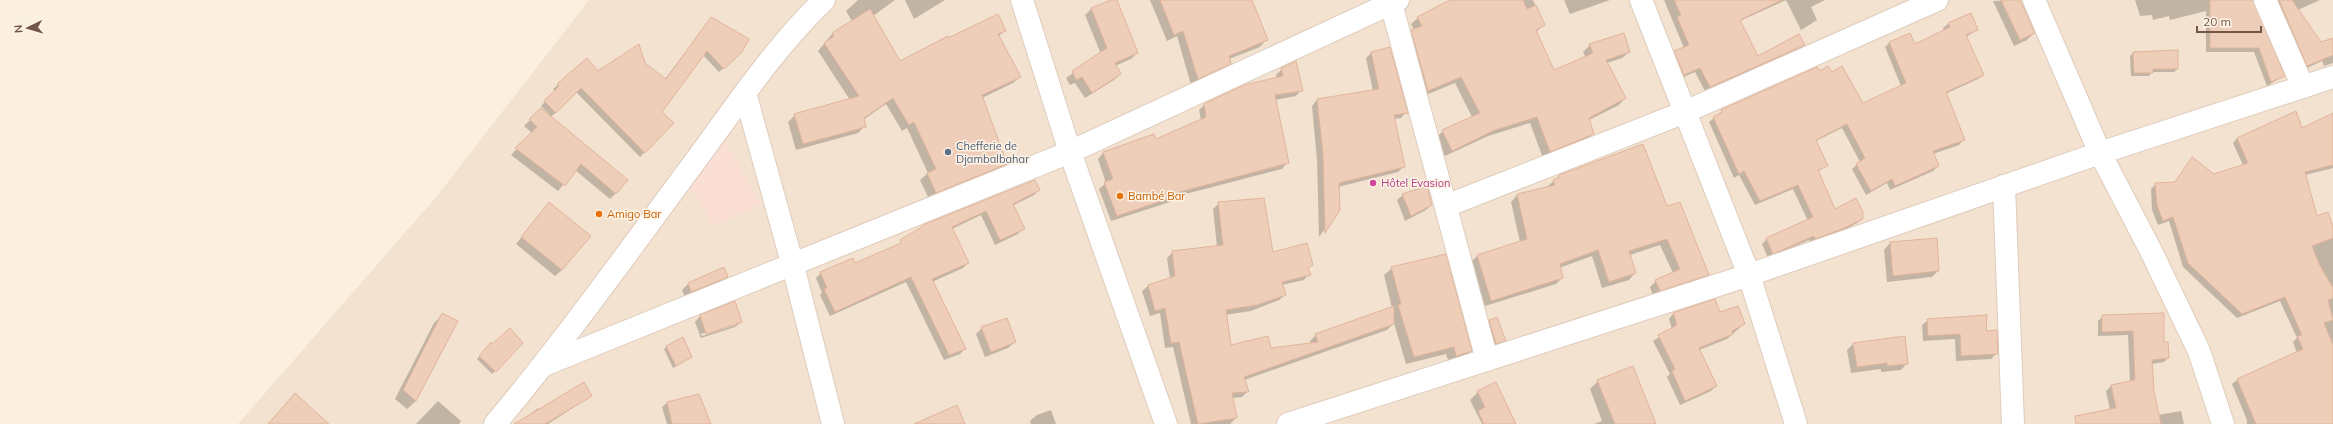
<svg xmlns="http://www.w3.org/2000/svg" width="2333" height="424" font-family="Mulish,sans-serif">
<style>
.residential{fill:#f2e2cf}
.commercial{fill:#fbdfd4}
.shadow{fill:#0003;fill-rule:evenodd}
.building{fill:#efceb9;stroke:#e1b49a}
.lines{fill:none;stroke-linecap:round;stroke-linejoin:round}
.minor-casing{stroke:#dfccbd;stroke-width:24}
.minor{stroke:#fff;stroke-width:22}
.service-dot{fill:#5c6f8a;stroke:#fef4e6;stroke-width:1.5}
.hotel-dot{fill:#d1479c;stroke:#fef4e6;stroke-width:1.5}
.food-dot{fill:#e8710a;stroke:#fef4e6;stroke-width:1.5}
.labels{text-anchor:middle;stroke-width:3;stroke-linejoin:round;paint-order:stroke}
.service-label{font-size:11px;fill:#4e5e75;stroke:#fef4e6;text-anchor:start}
.hotel-label{font-size:11px;fill:#b23c85;stroke:#fef4e6;text-anchor:start}
.food-label{font-size:11px;fill:#c56008;stroke:#fef4e6;text-anchor:start}
</style>
<rect width="100%" height="100%" fill="#fbf0e0"/>
<path class="residential" d="M 589,0 L 2333,0 L 2333,424 L 238,424 L 437,196 Z"/>
<path class="commercial" d="M 724,140 L 761,204 L 714,226 L 689,185 Z"/>
<g class="shadow">
<path d="M 858,0 L 895,0 L 873,16 L 900,63 L 948,39 L 1005,30 L 998,37 L 1020,77 L 1013,83 L 982,98 L 1006,164 L 999,170 L 929,199 L 920,180 L 928,173 L 907,128 L 902,131 L 886,104 L 863,120 L 865,126 L 858,133 L 796,150 L 788,122 L 795,115 L 850,100 L 818,51 L 833,33 L 852,21 L 846,11 Z"/>
<path d="M 905,0 L 945,0 L 914,19 Z"/>
<path d="M 1113,0 L 1115,0 L 1137,53 L 1131,59 L 1115,66 L 1120,74 L 1114,80 L 1085,98 L 1075,83 L 1070,85 L 1066,78 L 1101,54 L 1085,15 L 1091,9 Z"/>
<path d="M 1150,0 L 1251,0 L 1266,40 L 1260,47 L 1229,59 L 1230,63 L 1223,70 L 1191,85 L 1177,36 L 1167,41 Z"/>
<path d="M 1469,0 L 1533,0 L 1544,25 L 1536,32 L 1553,71 L 1586,58 L 1583,52 L 1590,45 L 1629,52 L 1622,58 L 1607,63 L 1625,98 L 1619,105 L 1589,120 L 1593,134 L 1587,140 L 1543,158 L 1530,123 L 1488,136 L 1445,156 L 1436,138 L 1443,131 L 1472,117 L 1455,83 L 1421,97 L 1405,38 L 1414,30 L 1411,24 L 1418,18 Z"/>
<path d="M 1564,0 L 1610,0 L 1570,14 Z"/>
<path d="M 1664,0 L 1825,0 L 1811,7 L 1817,20 L 1801,30 L 1786,0 L 1740,21 L 1757,58 L 1804,45 L 1800,49 L 1705,91 L 1695,72 L 1679,79 L 1671,56 L 1684,48 Z"/>
<path d="M 2019,0 L 2034,33 L 2027,40 L 2014,46 L 1993,1 Z"/>
<path d="M 2135,0 L 2253,0 L 2283,76 L 2267,86 L 2254,52 L 2206,52 L 2206,11 L 2170,20 L 2169,16 L 2153,20 L 2152,15 L 2140,16 Z"/>
<path d="M 2272,0 L 2320,0 L 2298,10 L 2320,43 L 2333,39 L 2333,63 L 2324,66 L 2322,61 L 2303,70 Z"/>
<path d="M 1970,14 L 1977,30 L 1966,37 L 1983,75 L 1978,79 L 1945,94 L 1963,140 L 1959,145 L 1933,154 L 1938,166 L 1933,171 L 1890,190 L 1887,183 L 1866,195 L 1852,169 L 1860,162 L 1842,128 L 1816,141 L 1826,165 L 1818,172 L 1835,210 L 1862,219 L 1857,223 L 1837,234 L 1810,243 L 1809,240 L 1768,258 L 1762,244 L 1767,239 L 1808,221 L 1793,189 L 1755,205 L 1739,175 L 1734,178 L 1709,122 L 1722,111 L 1819,72 L 1832,74 L 1862,104 L 1901,86 L 1885,47 L 1889,43 L 1915,45 L 1944,31 L 1943,28 L 1948,24 Z"/>
<path d="M 711,19 L 741,51 L 719,72 L 703,55 L 661,112 L 672,123 L 640,157 L 576,92 L 551,117 L 616,193 L 610,199 L 575,170 L 558,191 L 511,155 L 532,133 L 524,126 L 541,109 L 549,114 L 541,106 L 555,91 L 553,89 L 558,85 L 598,72 L 644,63 L 665,79 Z"/>
<path d="M 1371,53 L 1406,112 L 1401,118 L 1394,119 L 1404,166 L 1398,172 L 1338,187 L 1339,210 L 1319,237 L 1317,160 L 1312,106 L 1317,100 L 1373,91 L 1366,58 Z"/>
<path d="M 2133,53 L 2177,69 L 2174,72 L 2152,72 L 2149,76 L 2131,76 L 2130,56 Z"/>
<path d="M 1282,69 L 1301,90 L 1296,96 L 1275,100 L 1287,163 L 1282,169 L 1174,197 L 1170,202 L 1111,221 L 1099,189 L 1106,183 L 1098,159 L 1103,153 L 1153,135 L 1155,141 L 1201,120 L 1199,110 L 1204,105 L 1277,79 L 1276,75 Z"/>
<path d="M 2333,114 L 2333,168 L 2305,175 L 2316,217 L 2333,230 L 2333,424 L 2247,424 L 2247,420 L 2232,384 L 2237,380 L 2297,353 L 2293,342 L 2297,338 L 2280,301 L 2237,318 L 2183,267 L 2169,221 L 2158,225 L 2152,210 L 2151,189 L 2156,184 L 2174,183 L 2192,159 L 2214,175 L 2243,165 L 2233,143 L 2237,138 L 2302,129 Z"/>
<path d="M 1559,176 L 1667,208 L 1708,275 L 1702,281 L 1653,296 L 1650,287 L 1656,281 L 1673,273 L 1660,245 L 1630,255 L 1635,273 L 1629,280 L 1602,288 L 1592,256 L 1559,268 L 1562,278 L 1556,284 L 1485,306 L 1471,262 L 1477,256 L 1520,242 L 1511,202 L 1517,195 L 1547,187 Z"/>
<path d="M 1039,190 L 1034,195 L 1012,206 L 1023,228 L 1018,234 L 995,245 L 981,215 L 952,229 L 968,263 L 963,268 L 932,282 L 965,349 L 960,354 L 944,360 L 906,282 L 830,316 L 820,295 L 822,293 L 816,278 L 821,273 L 855,265 L 895,246 L 929,224 Z"/>
<path d="M 1403,195 L 1431,205 L 1426,210 L 1405,221 L 1397,200 Z"/>
<path d="M 549,203 L 562,270 L 555,276 L 516,244 Z"/>
<path d="M 1219,203 L 1273,253 L 1312,265 L 1307,269 L 1309,274 L 1304,280 L 1282,285 L 1285,295 L 1279,300 L 1251,311 L 1225,315 L 1231,346 L 1271,349 L 1311,344 L 1310,341 L 1316,335 L 1392,308 L 1384,275 L 1392,268 L 1471,351 L 1463,359 L 1449,363 L 1446,354 L 1406,364 L 1394,323 L 1387,330 L 1244,380 L 1247,392 L 1242,397 L 1232,398 L 1236,418 L 1230,424 L 1191,424 L 1173,347 L 1165,348 L 1160,313 L 1150,316 L 1142,291 L 1148,286 L 1170,279 L 1167,258 L 1173,252 L 1217,247 L 1213,209 Z"/>
<path d="M 1890,243 L 1938,271 L 1932,277 L 1887,282 L 1884,250 Z"/>
<path d="M 727,277 L 720,283 L 685,297 L 682,290 L 689,283 Z"/>
<path d="M 443,314 L 416,401 L 407,409 L 395,399 L 434,323 Z"/>
<path d="M 1673,314 L 1719,314 L 1744,324 L 1727,339 L 1699,350 L 1716,386 L 1711,391 L 1680,405 L 1667,377 L 1670,374 L 1653,341 L 1672,329 L 1669,319 Z"/>
<path d="M 700,316 L 741,322 L 735,327 L 701,338 L 695,322 ZM 736,323 L 736,325 L 702,336 L 701,334 Z"/>
<path d="M 2103,316 L 2164,344 L 2168,358 L 2164,362 L 2151,364 L 2153,392 L 2158,415 L 2181,411 L 2184,424 L 2091,424 L 2110,410 L 2106,391 L 2111,386 L 2130,382 L 2128,335 L 2098,336 L 2098,321 Z"/>
<path d="M 1928,320 L 1985,332 L 1997,353 L 1991,359 L 1956,361 L 1955,339 L 1923,341 L 1922,325 Z"/>
<path d="M 1490,321 L 1504,340 L 1493,346 L 1487,324 Z"/>
<path d="M 982,328 L 1015,342 L 1008,348 L 985,357 L 976,334 Z"/>
<path d="M 522,343 L 492,374 L 477,359 L 491,344 Z"/>
<path d="M 1853,344 L 1907,363 L 1901,370 L 1881,372 L 1881,369 L 1851,373 L 1847,350 Z"/>
<path d="M 667,346 L 691,357 L 673,368 L 664,349 Z"/>
<path d="M 1598,381 L 1655,424 L 1594,424 L 1602,421 L 1590,389 Z"/>
<path d="M 1478,392 L 1515,424 L 1482,424 L 1470,400 Z"/>
<path d="M 698,395 L 710,424 L 667,424 L 662,407 L 667,403 Z"/>
<path d="M 591,396 L 548,424 L 518,424 L 538,408 L 539,410 Z"/>
<path d="M 438,401 L 461,421 L 459,424 L 416,424 Z"/>
<path d="M 1051,410 L 1056,424 L 1031,424 L 1030,421 L 1037,415 Z"/>
</g>
<g class="building">
<path d="M 1111,0 L 1117,0 L 1138,53 L 1115,63 L 1121,74 L 1092,93 L 1082,77 L 1076,80 L 1072,71 L 1107,48 L 1091,8 Z"/>
<path d="M 1160,0 L 1252,0 L 1268,40 L 1229,56 L 1231,64 L 1198,79 L 1183,31 L 1174,35 Z"/>
<path d="M 1450,0 L 1523,0 L 1527,9 L 1536,5 L 1545,25 L 1536,30 L 1554,70 L 1593,53 L 1589,44 L 1624,33 L 1630,52 L 1606,60 L 1626,98 L 1589,118 L 1594,134 L 1550,152 L 1537,117 L 1495,130 L 1452,151 L 1442,130 L 1480,113 L 1461,77 L 1428,91 L 1411,30 L 1422,26 L 1417,17 Z"/>
<path d="M 1674,0 L 1782,0 L 1740,20 L 1758,56 L 1799,34 L 1805,45 L 1710,87 L 1700,68 L 1684,75 L 1674,51 L 1689,45 L 1677,17 L 1681,15 Z"/>
<path d="M 2001,0 L 2020,0 L 2035,33 L 2020,40 Z"/>
<path d="M 2210,0 L 2253,0 L 2285,76 L 2271,82 L 2259,48 L 2210,48 Z"/>
<path d="M 2279,0 L 2292,0 L 2321,42 L 2333,38 L 2333,55 L 2307,66 Z"/>
<path d="M 870,9 L 900,61 L 948,36 L 948,38 L 998,14 L 1006,31 L 998,34 L 1021,77 L 982,95 L 1007,164 L 936,193 L 927,173 L 936,169 L 914,122 L 909,125 L 893,98 L 864,118 L 866,127 L 803,144 L 794,114 L 859,96 L 824,43 L 834,36 L 832,33 Z"/>
<path d="M 1971,13 L 1978,30 L 1966,35 L 1984,75 L 1946,92 L 1965,140 L 1933,151 L 1939,166 L 1895,186 L 1892,179 L 1871,191 L 1856,164 L 1865,158 L 1847,124 L 1816,140 L 1828,166 L 1818,170 L 1835,209 L 1856,198 L 1863,212 L 1863,219 L 1842,229 L 1815,239 L 1814,236 L 1773,254 L 1766,238 L 1813,217 L 1798,185 L 1760,201 L 1744,171 L 1739,174 L 1713,117 L 1722,112 L 1721,110 L 1817,67 L 1820,71 L 1828,66 L 1832,72 L 1842,66 L 1863,103 L 1906,83 L 1889,42 L 1910,33 L 1915,44 L 1950,27 L 1948,23 Z"/>
<path d="M 711,17 L 749,39 L 742,52 L 724,69 L 707,51 L 662,112 L 674,123 L 645,153 L 581,88 L 556,113 L 544,101 L 559,86 L 557,84 L 587,58 L 598,71 L 639,44 L 645,63 L 666,79 Z"/>
<path d="M 1390,47 L 1408,113 L 1394,115 L 1405,167 L 1339,183 L 1340,210 L 1325,233 L 1323,154 L 1317,99 L 1379,89 L 1371,52 Z"/>
<path d="M 2178,50 L 2178,69 L 2153,69 L 2153,73 L 2134,73 L 2133,52 Z"/>
<path d="M 1296,61 L 1303,91 L 1275,95 L 1289,163 L 1176,193 L 1176,196 L 1117,216 L 1104,182 L 1113,179 L 1103,152 L 1154,134 L 1156,139 L 1206,117 L 1204,104 L 1244,85 L 1283,76 L 1281,68 Z"/>
<path d="M 541,108 L 628,180 L 616,194 L 581,164 L 565,186 L 515,148 L 537,127 L 529,119 Z"/>
<path d="M 2296,111 L 2302,128 L 2333,113 L 2333,165 L 2305,172 L 2317,216 L 2328,212 L 2333,227 L 2333,238 L 2312,246 L 2319,264 L 2333,288 L 2333,298 L 2328,300 L 2333,320 L 2324,323 L 2333,345 L 2333,424 L 2256,424 L 2237,379 L 2303,349 L 2297,336 L 2302,335 L 2285,297 L 2242,314 L 2188,263 L 2173,217 L 2163,221 L 2157,205 L 2155,183 L 2175,182 L 2192,157 L 2214,174 L 2248,163 L 2237,138 Z"/>
<path d="M 1643,144 L 1667,206 L 1680,202 L 1709,275 L 1660,291 L 1655,280 L 1680,269 L 1667,239 L 1629,251 L 1636,273 L 1609,282 L 1598,250 L 1560,264 L 1563,278 L 1491,301 L 1477,255 L 1527,239 L 1517,194 L 1555,185 L 1553,180 L 1559,177 L 1559,175 Z"/>
<path d="M 1035,180 L 1040,190 L 1013,204 L 1025,229 L 1000,240 L 986,211 L 952,227 L 969,263 L 932,279 L 966,349 L 949,355 L 911,277 L 835,312 L 824,289 L 827,288 L 820,272 L 853,258 L 855,263 L 901,243 L 900,240 L 928,223 Z"/>
<path d="M 1427,186 L 1432,205 L 1411,216 L 1402,194 Z"/>
<path d="M 1264,198 L 1273,252 L 1307,243 L 1313,265 L 1308,268 L 1311,275 L 1282,282 L 1286,295 L 1257,305 L 1226,310 L 1231,345 L 1268,336 L 1271,348 L 1318,342 L 1315,334 L 1394,306 L 1394,324 L 1244,377 L 1249,392 L 1232,393 L 1237,418 L 1198,424 L 1179,342 L 1171,343 L 1165,308 L 1155,311 L 1148,285 L 1175,276 L 1172,251 L 1223,245 L 1218,202 Z"/>
<path d="M 549,202 L 591,236 L 562,270 L 521,237 Z"/>
<path d="M 1937,238 L 1939,271 L 1893,276 L 1890,242 Z"/>
<path d="M 1446,254 L 1472,351 L 1456,356 L 1454,347 L 1414,357 L 1398,305 L 1401,304 L 1391,267 Z"/>
<path d="M 724,267 L 728,277 L 691,292 L 688,283 Z"/>
<path d="M 1715,299 L 1720,312 L 1738,306 L 1745,324 L 1732,331 L 1733,334 L 1699,348 L 1717,386 L 1685,401 L 1672,371 L 1675,369 L 1658,335 L 1677,325 L 1673,313 Z"/>
<path d="M 735,301 L 742,322 L 706,334 L 700,315 Z"/>
<path d="M 442,313 L 458,321 L 416,401 L 403,390 Z"/>
<path d="M 2164,313 L 2164,342 L 2168,342 L 2169,358 L 2152,360 L 2154,392 L 2161,424 L 2076,424 L 2075,416 L 2116,408 L 2111,385 L 2135,380 L 2133,331 L 2102,332 L 2102,315 Z"/>
<path d="M 1987,315 L 1986,331 L 1997,330 L 1998,354 L 1961,356 L 1960,334 L 1928,336 L 1927,319 Z"/>
<path d="M 1497,317 L 1506,341 L 1496,344 L 1489,320 Z"/>
<path d="M 1007,318 L 1016,342 L 991,352 L 981,327 Z"/>
<path d="M 510,328 L 523,343 L 496,372 L 479,356 L 491,342 L 492,344 Z"/>
<path d="M 1905,336 L 1908,364 L 1887,366 L 1887,363 L 1857,367 L 1853,343 Z"/>
<path d="M 683,337 L 692,357 L 676,366 L 666,346 Z"/>
<path d="M 1633,366 L 1656,424 L 1615,424 L 1597,380 Z"/>
<path d="M 584,382 L 592,396 L 545,424 L 514,424 Z"/>
<path d="M 1496,382 L 1516,424 L 1484,424 L 1478,411 L 1485,407 L 1477,391 Z"/>
<path d="M 295,393 L 329,424 L 268,424 Z"/>
<path d="M 699,394 L 711,424 L 672,424 L 667,402 Z"/>
<path d="M 957,405 L 965,424 L 914,424 Z"/>
</g>
<g class="lines">
<g class="minor-casing">
<g id="minor">
<path d="M 1022,0 L 1070,152 L 1166,424"/>
<path d="M 1641,0 L 1749,275 L 1796,424"/>
<path d="M 2034,0 L 2100,153 L 2151,251 L 2199,351 L 2223,424"/>
<path d="M 2265,0 L 2303,87"/>
<path d="M 1391,3 L 1487,360"/>
<path d="M 745,93 L 793,266 L 833,424"/>
<path d="M 2004,186 L 2013,424"/>
<path d="M 1446,206 L 1685,112 L 1937,0"/>
<path d="M 544,365 L 1070,152 L 1398,0"/>
<path d="M 495,424 C 567,338 632,246 699,156 C 738,103 776,46 824,0"/>
<path d="M 1288,424 L 1749,275 L 2100,153 L 2333,77"/>
</g>
</g>
<use href="#minor" class="minor"/>
</g>
<circle class="service-dot" cx="948" cy="152" r="4"/>
<circle class="hotel-dot" cx="1373" cy="183" r="4"/>
<g class="food-dot">
<circle cx="1120" cy="196" r="4"/>
<circle cx="599" cy="214" r="4"/>
</g>
<g class="labels">
<g class="service-label">
<text x="956" y="150">Chefferie de<tspan x="956" dy="13">Djambalbahar</tspan></text>
</g>
<g class="hotel-label">
<text x="1381" y="187">Hôtel Evasion</text>
</g>
<g class="food-label">
<text x="1128" y="200">Bambé Bar</text>
<text x="607" y="218">Amigo Bar</text>
</g>
</g>
<g transform="translate(28 28) rotate(265)" stroke="#fef4e6" stroke-width="3" paint-order="stroke">
<path d="M0-3L7 15L0 10L-7 15Z" fill="#715649"/>
<text y="-6" font-size="11" font-weight="bold" text-anchor="middle" fill="#715649">N</text>
</g>
<path d="M2197 26v6h64v-6" fill="none" stroke="#715649" stroke-width="2"/>
<text x="2203" y="26" font-size="12" fill="#715649" stroke="#fef4e6" stroke-width="3" paint-order="stroke">20 m</text>
</svg>
